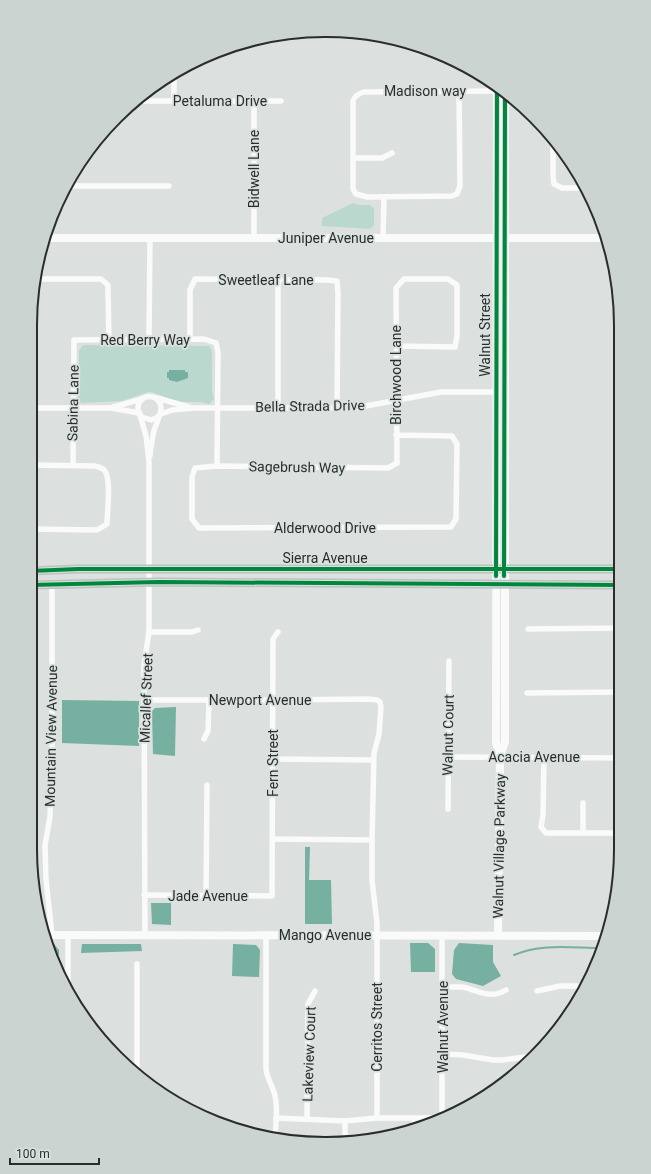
<svg xmlns="http://www.w3.org/2000/svg" width="651" height="1174" font-family="Roboto,sans-serif">
<style>
.green{fill:#bbd8ce}
.water{fill:#75b0a0}
.lines{fill:none;stroke-linecap:round;stroke-linejoin:round}
.stream{stroke:#75b0a0;stroke-width:2}
.street{stroke:#fafafa;stroke-width:5.5}
.secondary{stroke:#fafafa;stroke-width:8}
.primary{stroke:#bbc2c0;stroke-width:9}
.cycleway-casing{stroke:#dae2df;stroke-width:6}
.cycleway{stroke:#00873e;stroke-width:4}
.labels{text-anchor:middle;stroke-width:3.5;stroke-linejoin:round;paint-order:stroke}
.street-label{font-size:14px;fill:#2a2d2c;stroke:#dae2df}
.rim{fill:none;stroke:#2a2d2c;stroke-width:2}
</style>
<rect width="100%" height="100%" fill="#dce0de"/>
<g class="green">
<path d="M 353,203 L 359,205 L 370,205 L 374,209 L 374,225 L 370,229 L 322,226 L 322,218 Z"/>
<path d="M 86,345 L 209,346 L 212,351 L 212,392 L 214,399 L 209,404 L 201,402 L 178,402 L 152,392 L 148,392 L 122,401 L 82,403 C 77,400 78,397 79,392 L 79,351 L 82,346 Z"/>
</g>
<g class="water">
<path d="M 169,370 L 185,370 L 185,372 L 188,372 L 188,378 L 177,382 L 169,380 L 169,378 L 167,378 L 167,372 L 169,372 Z"/>
<path d="M 62,700 L 139,701 L 139,746 L 62,743 Z"/>
<path d="M 176,707 L 175,756 L 153,754 L 152,711 L 155,708 Z"/>
<path d="M 305,847 L 310,847 L 309,880 L 331,880 L 332,924 L 305,924 Z"/>
<path d="M 151,903 L 171,903 L 171,925 L 152,924 Z"/>
<path d="M 410,943 L 428,943 L 435,949 L 435,972 L 411,972 Z"/>
<path d="M 459,943 L 493,945 L 493,962 L 501,976 L 483,986 L 456,979 L 452,974 L 454,950 Z"/>
<path d="M 46,944 L 54,944 L 59,950 L 59,955 L 51,954 Z"/>
<path d="M 82,944 L 141,944 L 142,951 L 81,953 Z"/>
<path d="M 233,944 L 256,945 L 260,950 L 259,977 L 232,976 Z"/>
</g>
<g class="lines">
<path class="stream" d="M 514,955 C 542,943 571,948 602,948"/>
<g class="street">
<path d="M 174,74 L 174,101"/>
<path d="M 459,91 L 460,186 L 457,194 L 452,196 L 367,197 L 356,194 L 353,189 L 353,101 C 355,95 359,94 364,92 L 497,91"/>
<path d="M 135,101 L 281,101"/>
<path d="M 254,101 L 254,237"/>
<path d="M 553,141 L 553,176 L 554,184 L 562,188 L 584,188"/>
<path d="M 354,158 L 382,158 L 392,153"/>
<path d="M 66,186 L 169,186"/>
<path d="M 383,238 L 384,197"/>
<path d="M 603,238 L 603,226"/>
<path d="M 35,279 L 101,279 L 108,285 L 108,291 L 109,340"/>
<path d="M 190,339 L 190,290 L 195,279 L 327,280 L 337,281 L 338,293 L 337,408"/>
<path d="M 149,340 L 150,238"/>
<path d="M 157,398 L 189,407"/>
<path d="M 113,407 L 142,399"/>
<path d="M 31,408 L 111,408 L 139,413"/>
<path d="M 278,408 L 278,280"/>
<path d="M 140,415 L 146,436 L 149,462 L 149,632 L 144,665 L 145,935"/>
<path d="M 159,415 L 172,410 L 195,408 L 355,408 L 441,392 L 496,392"/>
<path d="M 396,435 L 452,436 L 457,444 L 456,519 L 451,527 L 199,528 L 192,519 L 192,477 L 195,468 L 217,466 L 388,468 L 397,463 L 396,288 L 404,279 L 448,279 L 457,285 L 457,336 L 455,347 L 397,346"/>
<path d="M 150,456 C 151,447 152,439 154,431 C 156,424 162,412 161,407 C 159,392 137,393 138,410 L 142,417 L 151,420 L 158,417"/>
<path d="M 73,465 L 74,340 L 204,339 L 216,343 L 218,352 L 217,466"/>
<path d="M 30,529 L 97,530 L 107,524 C 107,513 112,477 104,470 C 102,468 98,467 95,466 L 30,465"/>
<path d="M 52,584 L 52,759 L 50,817 L 45,845 L 46,879 L 52,935"/>
<path d="M 528,629 L 620,628"/>
<path d="M 149,632 L 192,632 L 198,630"/>
<path d="M 527,693 L 620,692"/>
<path d="M 144,700 L 279,700 L 368,699 L 377,700 L 380,702 L 381,707 L 379,734 L 374,753 L 372,840 L 372,880 L 377,923 L 377,1118"/>
<path d="M 204,739 L 208,731 L 209,700"/>
<path d="M 448,757 L 620,758"/>
<path d="M 544,757 L 543,815 L 541,827 L 546,833 L 620,833"/>
<path d="M 273,759 L 373,760"/>
<path d="M 448,809 L 449,661"/>
<path d="M 583,832 L 583,803"/>
<path d="M 273,839 L 372,840"/>
<path d="M 144,895 L 272,896 L 273,639 L 278,632"/>
<path d="M 206,896 L 207,785"/>
<path d="M 266,934 L 266,1069 C 267,1079 273,1086 275,1096 C 278,1108 276,1124 275,1137"/>
<path d="M 68,935 L 68,986"/>
<path d="M 442,935 L 442,1118"/>
<path d="M 137,964 L 137,1071"/>
<path d="M 443,987 C 449,987 456,987 462,987 C 479,990 489,1000 506,990"/>
<path d="M 537,991 L 560,986 L 586,986"/>
<path d="M 443,1054 L 463,1055 L 493,1060 L 502,1060 L 533,1056"/>
<path d="M 276,1118 L 345,1121 L 377,1118 L 444,1118"/>
<path d="M 307,1119 L 308,1004 L 315,991"/>
<path d="M 345,1121 L 345,1143"/>
<path d="M 414,1127 L 414,1119"/>
</g>
<g class="secondary">
<path d="M 497,87 L 496,743 L 500,757 L 498,935"/>
<path d="M 45,238 L 607,238"/>
<path d="M 500,756 L 505,742 L 505,92"/>
<path d="M 44,935 L 607,936"/>
</g>
<g class="primary">
<path d="M 30,571 L 78,569 L 619,569"/>
<path d="M 30,585 L 159,582 L 619,585"/>
</g>
<g class="cycleway-casing">
<g id="cycleway">
<path d="M 30,571 L 78,569 L 619,569"/>
<path d="M 496,576 L 497,87"/>
<path d="M 504,576 L 505,92"/>
<path d="M 30,585 L 159,582 L 619,585"/>
</g>
</g>
<use href="#cycleway" class="cycleway"/>
</g>
<g class="labels">
<g class="street-label">
<text x="425" y="96">Madison way</text>
<text x="220" y="106">Petaluma Drive</text>
<text transform="translate(254 169) rotate(-90)" y="5">Bidwell Lane</text>
<text x="326" y="243">Juniper Avenue</text>
<text x="266" y="285">Sweetleaf Lane</text>
<text transform="translate(485 335) rotate(-90)" y="5">Walnut Street</text>
<text x="145" y="345">Red Berry Way</text>
<text transform="translate(396 375) rotate(-90)" y="5">Birchwood Lane</text>
<text transform="translate(73 403) rotate(-89)" y="5">Sabina Lane</text>
<text transform="translate(310 406) rotate(-1)" y="5">Bella Strada Drive</text>
<text transform="translate(297 467) rotate(1)" y="5">Sagebrush Way</text>
<text x="325" y="533">Alderwood Drive</text>
<text x="325" y="563">Sierra Avenue</text>
<text transform="translate(146 698) rotate(-88)" y="5">Micallef Street</text>
<text x="260" y="705">Newport Avenue</text>
<text transform="translate(448 735) rotate(-89)" y="5">Walnut Court</text>
<text transform="translate(51 736) rotate(-89)" y="5">Mountain View Avenue</text>
<text x="534" y="762">Acacia Avenue</text>
<text transform="translate(273 763) rotate(-90)" y="5">Fern Street</text>
<text transform="translate(499 846) rotate(-89)" y="5">Walnut Village Parkway</text>
<text x="208" y="901">Jade Avenue</text>
<text x="325" y="940">Mango Avenue</text>
<text transform="translate(377 1027) rotate(-90)" y="5">Cerritos Street</text>
<text transform="translate(443 1027) rotate(-90)" y="5">Walnut Avenue</text>
<text transform="translate(309 1054) rotate(-88)" y="5">Lakeview Court</text>
</g>
</g>
<path d="M0 0H651V1174H0ZM325 37H326A288 288 0 0 1 614 325V849A288 288 0 0 1 326 1137H325A288 288 0 0 1 37 849V325A288 288 0 0 1 325 37Z" fill="#ccd4d1" fill-rule="evenodd"/>
<path class="rim" d="M325 37H326A288 288 0 0 1 614 325V849A288 288 0 0 1 326 1137H325A288 288 0 0 1 37 849V325A288 288 0 0 1 325 37Z"/>
<path d="M10 1158v6h89v-6" fill="none" stroke="#2a2d2c" stroke-width="2"/>
<text x="16" y="1158" font-size="12" fill="#2a2d2c" stroke="#dae2df" stroke-width="3" paint-order="stroke">100 m</text>
</svg>
